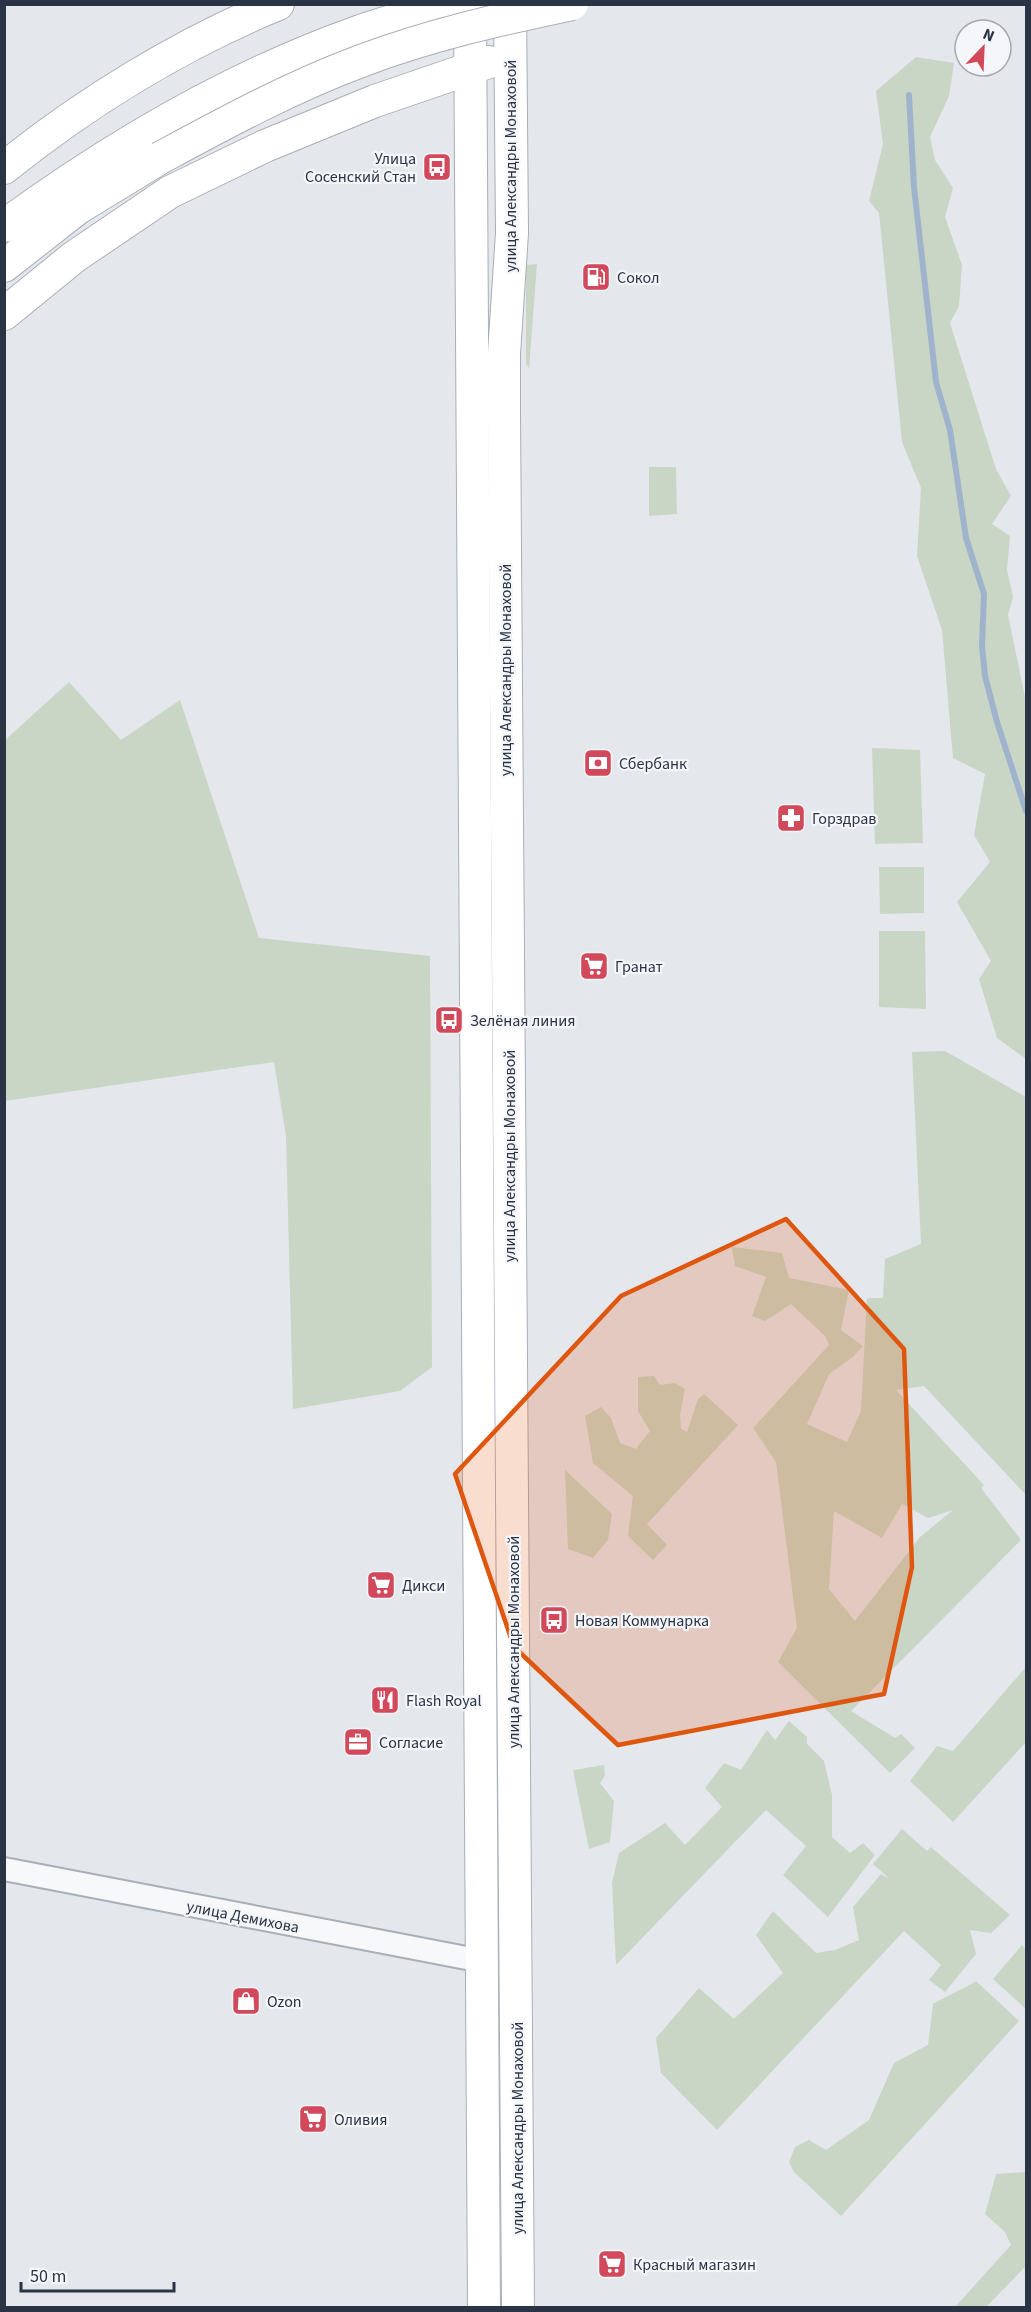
<svg xmlns="http://www.w3.org/2000/svg" width="1031" height="2312" font-family="'Source Sans 3',sans-serif">
<style>
.green{fill:#c9d6c5;fill-rule:evenodd}
.lines{fill:none;stroke-linecap:round;stroke-linejoin:round}
.stream{stroke:#9fb4cc;stroke-width:6}
.minor-casing{stroke:#a9aeb7;stroke-width:26}
.secondary-casing{stroke:#a9aeb7;stroke-width:34}
.minor{stroke:#f7f8fa;stroke-width:22}
.secondary{stroke:#fff;stroke-width:32}
.secondary-bridge-casing{stroke:#a9aeb7;stroke-width:34;stroke-linecap:butt}
.secondary-bridge{stroke:#fff;stroke-width:32}
.marked{fill:#df570f;fill-opacity:0.2;stroke:#df570f;stroke-width:4.5;stroke-linejoin:round}
.labels{text-anchor:middle;stroke-width:4.5;stroke-linejoin:round;paint-order:stroke}
.poi-label{font-size:16px;fill:#2b3445;stroke:#f4f6f9;text-anchor:start}
.street-label{font-size:16px;fill:#2b3445;stroke:#f4f6f9}
</style>
<rect width="100%" height="100%" fill="#e4e7ec"/>
<g class="green">
<path d="M 916,57 L 954,63 L 949,96 L 930,137 L 935,160 L 953,188 L 945,217 L 962,265 L 959,306 L 950,323 L 996,469 L 1011,496 L 992,524 L 1010,536 L 1007,570 L 1013,597 L 1008,615 L 1026,702 L 1026,1059 L 997,1038 L 979,979 L 991,961 L 957,902 L 990,862 L 974,835 L 985,774 L 953,758 L 942,630 L 917,556 L 921,488 L 902,442 L 879,213 L 869,201 L 883,144 L 876,91 Z"/>
<path d="M 537,264 L 529,368 L 526,363 L 526,265 Z"/>
<path d="M 649,467 L 676,467 L 677,514 L 649,516 Z"/>
<path d="M 69,682 L 121,740 L 180,700 L 259,938 L 430,956 L 432,1367 L 400,1391 L 293,1409 L 286,1136 L 274,1062 L 5,1101 L 5,740 Z"/>
<path d="M 872,748 L 920,750 L 923,843 L 875,844 Z"/>
<path d="M 879,867 L 924,867 L 924,913 L 880,914 Z"/>
<path d="M 879,931 L 925,931 L 926,1009 L 879,1007 Z"/>
<path d="M 945,1051 L 1026,1097 L 1026,1495 L 924,1386 L 896,1390 L 984,1485 L 981,1488 L 1021,1540 L 851,1711 L 895,1738 L 901,1734 L 915,1748 L 890,1773 L 778,1662 L 797,1628 L 776,1462 L 753,1428 L 829,1345 L 825,1336 L 791,1304 L 765,1321 L 752,1316 L 766,1277 L 735,1266 L 732,1247 L 782,1253 L 789,1278 L 849,1290 L 841,1330 L 863,1346 L 853,1357 L 829,1374 L 807,1424 L 847,1442 L 861,1411 L 867,1298 L 883,1298 L 885,1259 L 921,1244 L 912,1052 ZM 902,1504 L 928,1518 L 953,1510 L 920,1537 L 855,1621 L 829,1589 L 834,1511 L 882,1538 Z"/>
<path d="M 654,1376 L 660,1385 L 675,1383 L 685,1389 L 680,1415 L 681,1429 L 687,1432 L 698,1399 L 704,1394 L 738,1425 L 647,1524 L 667,1545 L 653,1560 L 628,1536 L 633,1496 L 593,1463 L 585,1416 L 601,1407 L 611,1418 L 620,1443 L 636,1449 L 650,1431 L 638,1411 L 638,1377 Z"/>
<path d="M 565,1470 L 612,1514 L 608,1540 L 593,1558 L 568,1549 Z"/>
<path d="M 1026,1667 L 1026,1742 L 953,1822 L 910,1781 L 937,1746 L 953,1751 Z"/>
<path d="M 789,1721 L 807,1737 L 807,1744 L 824,1761 L 832,1795 L 832,1837 L 850,1853 L 863,1843 L 875,1855 L 828,1917 L 783,1875 L 806,1846 L 766,1810 L 616,1965 L 612,1883 L 619,1853 L 665,1823 L 685,1845 L 722,1807 L 705,1788 L 724,1763 L 741,1770 L 767,1730 L 775,1740 Z"/>
<path d="M 604,1765 L 605,1775 L 600,1783 L 614,1801 L 610,1842 L 589,1849 L 573,1770 Z"/>
<path d="M 902,1829 L 927,1851 L 931,1847 L 1010,1915 L 991,1933 L 970,1930 L 976,1954 L 945,1992 L 929,1980 L 941,1965 L 904,1931 L 717,2130 L 661,2073 L 656,2038 L 699,1988 L 734,2019 L 783,1973 L 756,1935 L 773,1911 L 816,1953 L 835,1950 L 859,1940 L 853,1907 L 881,1874 L 890,1879 L 873,1864 Z"/>
<path d="M 1022,1945 L 1026,1950 L 1026,2009 L 993,1979 Z"/>
<path d="M 976,1981 L 1019,2021 L 841,2216 L 794,2172 L 789,2162 L 795,2147 L 809,2140 L 826,2150 L 869,2120 L 894,2063 L 928,2045 L 933,2004 C 948,1995 962,1990 976,1981 Z"/>
<path d="M 1026,2172 L 1026,2266 L 986,2307 L 955,2307 L 1011,2245 L 1005,2232 L 985,2214 L 996,2174 Z"/>
</g>
<g class="lines">
<path class="stream" d="M 909,95 L 914,187 L 936,382 L 950,430 L 966,538 L 984,594 L 982,646 L 985,676 L 997,722 L 1026,811"/>
<g class="minor-casing">
<path id="minor" d="M 4,1869 L 482,1961"/>
</g>
<g class="secondary-casing">
<g id="secondary">
<path d="M 470,4 L 484,2308"/>
<path d="M 510,4 L 512,233 L 504,354 L 504,414 L 518,2308"/>
<path d="M 4,168 C 86,102 181,44 278,4"/>
<path d="M 4,226 C 112,147 229,78 355,33 C 385,22 417,14 447,4"/>
<path d="M 4,266 L 78,208 L 160,158"/>
<path d="M 4,314 L 74,257 L 170,192 L 265,146 L 375,101 L 489,62"/>
</g>
</g>
<use href="#minor" class="minor"/>
<use href="#secondary" class="secondary"/>
<g class="secondary-bridge-casing">
<path id="secondary-bridge" d="M 160,158 C 225,123 291,87 361,61 C 429,35 501,19 572,4"/>
</g>
<use href="#secondary-bridge" class="secondary-bridge"/>
</g>
<path class="marked" d="M 786,1219 L 904,1349 L 912,1567 L 884,1694 L 618,1745 L 514,1647 L 455,1474 L 621,1296 Z"/>
<defs>
<g id="bus-square" transform="scale(1.5)"><rect x="-9" y="-9" width="18" height="18" rx="4" fill="#d1495b" stroke="#f4f6f9"/><path d="M-5-6H5V4H4V6H2V4H-2V6H-4V4H-5ZM-3.5-4V0h7V-4ZM-3.5 1.2v1.5H-2V1.2ZM2 1.2v1.5H3.5V1.2Z" fill="#fff"/></g>
<g id="fuel-square" transform="scale(1.5)"><rect x="-9" y="-9" width="18" height="18" rx="4" fill="#d1495b" stroke="#f4f6f9"/><path d="M-5.5-6h7V0h2V4h1.3V-2.5L3-4.5l.8-.8L6-3V5H2.5V1h-1V6h-7ZM-4.2-4.7v3.2H.2V-4.7Z" fill="#fff"/></g>
<g id="bank-square" transform="scale(1.5)"><rect x="-9" y="-9" width="18" height="18" rx="4" fill="#d1495b" stroke="#f4f6f9"/><path d="M-6-4H6V4H-6ZM0-2.3a2.3 2.3 0 1 0 0 4.6a2.3 2.3 0 1 0 0-4.6Z" fill="#fff"/></g>
<g id="pharmacy-square" transform="scale(1.5)"><rect x="-9" y="-9" width="18" height="18" rx="4" fill="#d1495b" stroke="#f4f6f9"/><path d="M-2-6h4v4h4v4h-4v4h-4v-4h-4v-4h4Z" fill="#fff"/></g>
<g id="supermarket-square" transform="scale(1.5)"><rect x="-9" y="-9" width="18" height="18" rx="4" fill="#d1495b" stroke="#f4f6f9"/><path d="M-6-5.5h2.5l.6 2H6L4.5 2H-2.5L-4.4-4H-6ZM-1.5 3.2a1.3 1.3 0 1 0 .1 0ZM3 3.2a1.3 1.3 0 1 0 .1 0Z" fill="#fff"/></g>
<g id="restaurant-square" transform="scale(1.5)"><rect x="-9" y="-9" width="18" height="18" rx="4" fill="#d1495b" stroke="#f4f6f9"/><path d="M-5-6h1v4h1v-4h1v4h1v-4h1v5L-1.5 .5V6h-2V.5L-5-1ZM5-6V6H3V1.5H1.5Q1.5-4 5-6Z" fill="#fff"/></g>
<g id="office-square" transform="scale(1.5)"><rect x="-9" y="-9" width="18" height="18" rx="4" fill="#d1495b" stroke="#f4f6f9"/><path d="M-6-3h4V-5.5h4V-3h4V5H-6ZM-1-4.5V-3h2v-1.5ZM-6 0V1H6V0Z" fill="#fff"/></g>
<g id="shop-square" transform="scale(1.5)"><rect x="-9" y="-9" width="18" height="18" rx="4" fill="#d1495b" stroke="#f4f6f9"/><path d="M-5-2.5h2.3a2.7 3.5 0 0 1 5.4 0H5L5.5 6h-11ZM-1.5-2.5h3a1.5 2.3 0 0 0-3 0Z" fill="#fff"/></g>
</defs>
<g fill-rule="evenodd">
<use href="#bus-square" x="437" y="167"/>
<use href="#fuel-square" x="596" y="277"/>
<use href="#bank-square" x="598" y="763"/>
<use href="#pharmacy-square" x="791" y="818"/>
<use href="#supermarket-square" x="594" y="966"/>
<use href="#bus-square" x="449" y="1020"/>
<use href="#supermarket-square" x="381" y="1585"/>
<use href="#bus-square" x="554" y="1620"/>
<use href="#restaurant-square" x="385" y="1700"/>
<use href="#office-square" x="358" y="1742"/>
<use href="#shop-square" x="246" y="2001"/>
<use href="#supermarket-square" x="313" y="2119"/>
<use href="#supermarket-square" x="612" y="2264"/>
</g>
<g class="labels">
<g class="poi-label">
<text x="416" y="164" text-anchor="end">Улица<tspan x="416" dy="18">Сосенский Стан</tspan></text>
<text x="617" y="283">Сокол</text>
<text x="619" y="769">Сбербанк</text>
<text x="812" y="824">Горздрав</text>
<text x="615" y="972">Гранат</text>
<text x="470" y="1026">Зелёная линия</text>
<text x="402" y="1591">Дикси</text>
<text x="575" y="1626">Новая Коммунарка</text>
<text x="406" y="1706">Flash Royal</text>
<text x="379" y="1748">Согласие</text>
<text x="267" y="2007">Ozon</text>
<text x="334" y="2125">Оливия</text>
<text x="633" y="2270">Красный магазин</text>
</g>
<g class="street-label">
<text transform="translate(510 166) rotate(-90)" y="6">улица Александры Монаховой</text>
<text transform="translate(505 670) rotate(-90)" y="6">улица Александры Монаховой</text>
<text transform="translate(509 1156) rotate(-90)" y="6">улица Александры Монаховой</text>
<text transform="translate(513 1642) rotate(-90)" y="6">улица Александры Монаховой</text>
<text transform="translate(243 1916) rotate(11)" y="6">улица Демихова</text>
<text transform="translate(517 2128) rotate(-90)" y="6">улица Александры Монаховой</text>
</g>
</g>
<rect width="1031" height="2312" fill="none" stroke="#2b3445" stroke-width="12"/>
<g transform="translate(983 48) rotate(23)"><circle r="28" fill="#f4f6f9" stroke="#a4a8b1" stroke-width="1.5"/>
<path d="M0-4.5L10 22L0 15L-10 22Z" fill="#d1495b"/>
<text y="-9" font-size="16" font-weight="bold" text-anchor="middle" fill="#2b3445">N</text>
</g>
<path d="M21 2282v9h153v-9" fill="none" stroke="#2b3445" stroke-width="3"/>
<text x="30" y="2282" font-size="18" fill="#2b3445" stroke="#f4f6f9" stroke-width="4.5" paint-order="stroke">50 m</text>
</svg>
